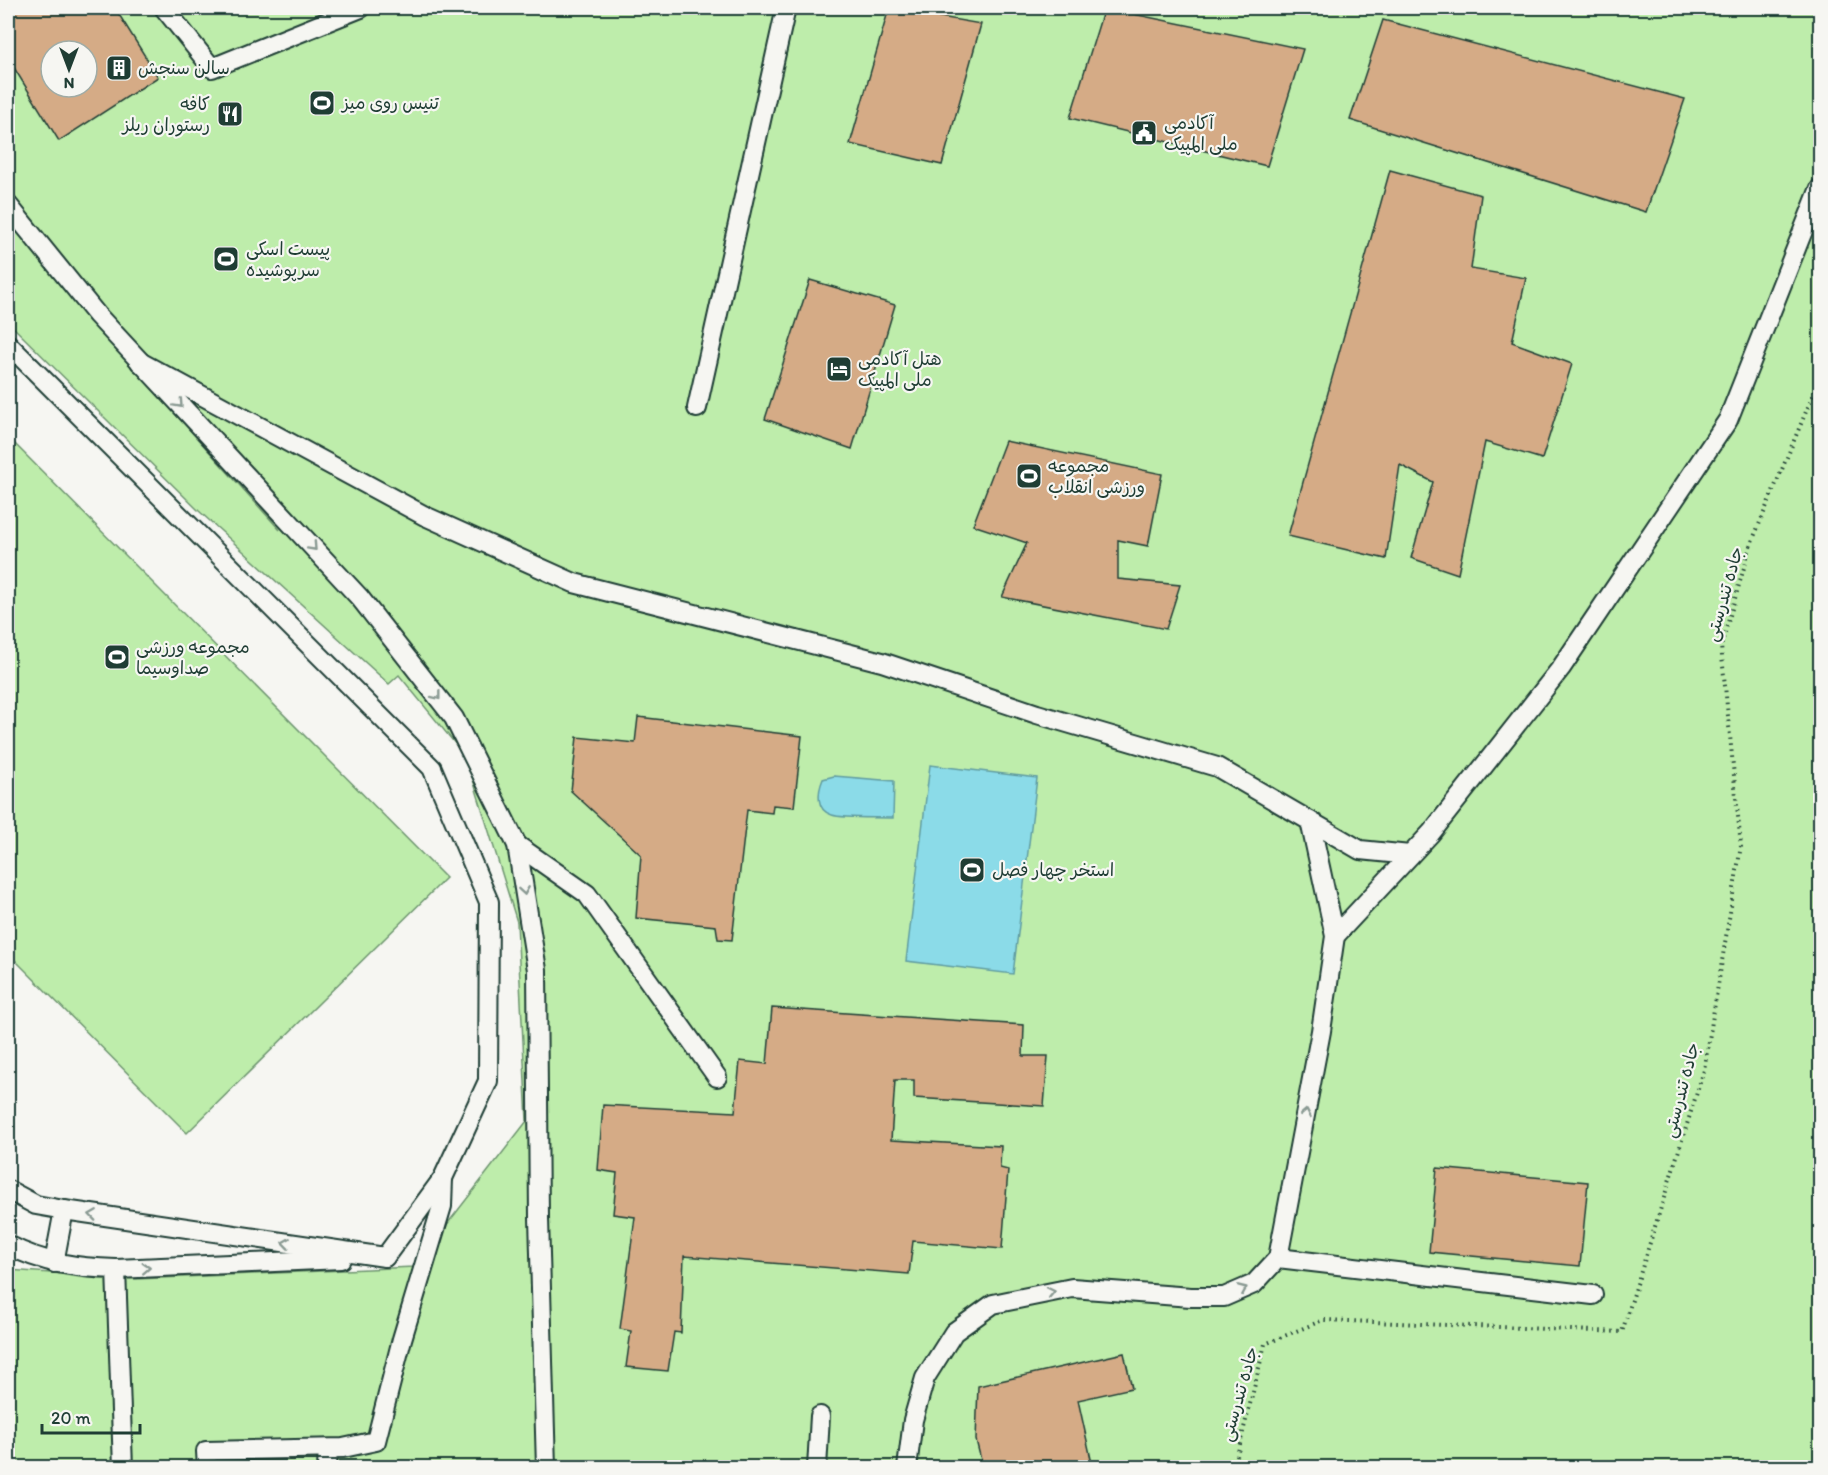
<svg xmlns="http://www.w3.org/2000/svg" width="1828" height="1475" font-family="Itim,'Playpen Sans Arabic',sans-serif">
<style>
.green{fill:#beedab;stroke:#6e9570;stroke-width:1.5;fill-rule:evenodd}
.water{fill:#8bdbe8;stroke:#609ca0;stroke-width:1.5}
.building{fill:#d5ab86;stroke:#1f3d34;stroke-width:1.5;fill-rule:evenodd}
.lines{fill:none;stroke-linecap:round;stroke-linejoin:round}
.lane-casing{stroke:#1f3d34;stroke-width:22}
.path{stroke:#1f3d34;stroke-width:4;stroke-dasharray:1.5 4.5;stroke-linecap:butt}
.lane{stroke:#f6f6f2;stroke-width:18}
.oneway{stroke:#8a9a93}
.labels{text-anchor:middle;stroke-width:4.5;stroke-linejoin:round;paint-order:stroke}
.poi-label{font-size:18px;fill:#1f3d34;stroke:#f6f6f2;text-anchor:start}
.street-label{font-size:18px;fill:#1f3d34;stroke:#f6f6f2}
</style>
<rect width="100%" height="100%" fill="#f6f6f2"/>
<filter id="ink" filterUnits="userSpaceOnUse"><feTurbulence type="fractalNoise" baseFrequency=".0167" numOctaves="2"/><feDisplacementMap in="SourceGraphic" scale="12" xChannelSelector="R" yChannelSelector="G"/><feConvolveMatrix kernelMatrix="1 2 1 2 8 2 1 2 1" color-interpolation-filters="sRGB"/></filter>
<g filter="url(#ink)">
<g class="green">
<path d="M 8,8 L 1820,8 L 1820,1467 L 8,1467 L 8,1270 L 137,1279 L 414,1267 L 527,1121 L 517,922 L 466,757 L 399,675 L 389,684 L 199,511 L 8,322 L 8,216 L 111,343 L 280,530 L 8,194 ZM 51,51 L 87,51 L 87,87 L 51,87 Z"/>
<path d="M 8,437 L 446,878 L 187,1133 L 8,953 Z"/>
</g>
<g class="water">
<path d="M 930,765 L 1037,778 L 1013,974 L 906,961 Z"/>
<path d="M 834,776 L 894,781 L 893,818 C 878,817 844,819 832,815 C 815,810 818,791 823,779 Z"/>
</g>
<g class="building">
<path d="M 8,8 L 115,8 L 158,77 L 59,141 L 8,58 ZM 51,51 L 87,51 L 87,87 L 51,87 Z"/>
<path d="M 889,8 L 981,24 L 942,165 L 850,144 Z"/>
<path d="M 1104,8 L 1303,49 L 1267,166 L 1070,118 Z"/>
<path d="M 1383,20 L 1685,99 L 1646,212 L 1350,120 Z"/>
<path d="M 1390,170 L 1481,195 L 1471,269 L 1526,278 L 1512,342 L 1572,364 L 1542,459 L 1485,442 L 1458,574 L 1411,558 L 1433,482 L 1400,465 L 1386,559 L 1288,536 Z"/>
<path d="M 810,280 L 895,305 L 852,449 L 765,419 Z"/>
<path d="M 1005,441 L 1162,474 L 1148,546 L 1118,540 L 1118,579 L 1180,585 L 1166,629 L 1002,597 L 1027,543 L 973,525 Z"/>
<path d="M 638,717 L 802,736 L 794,807 L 773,805 L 772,813 L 747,810 L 732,940 L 718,939 L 716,926 L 636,918 L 641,855 L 571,791 L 577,737 L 635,743 Z"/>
<path d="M 772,1008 L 1024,1025 L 1023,1056 L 1048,1056 L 1044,1106 L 914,1098 L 914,1080 L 895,1080 L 891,1140 L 1001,1146 L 1000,1168 L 1008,1170 L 1002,1249 L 913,1241 L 909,1274 L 684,1256 L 681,1333 L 674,1332 L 668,1371 L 626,1367 L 631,1331 L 620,1329 L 635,1217 L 613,1214 L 617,1173 L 598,1170 L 603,1105 L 735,1112 L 740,1061 L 767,1064 Z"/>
<path d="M 1437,1168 L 1588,1182 L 1580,1266 L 1429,1252 Z"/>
<path d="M 1124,1353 L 1132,1388 L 1078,1400 L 1093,1468 L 983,1468 L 976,1440 L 978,1386 Z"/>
</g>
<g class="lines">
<g class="lane-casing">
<g id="lane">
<path d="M 164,8 L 212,68 L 361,8"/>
<path d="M 8,205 L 97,315 L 360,598 L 454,718 L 517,845 L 537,970 L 539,1218 L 546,1468"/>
<path d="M 8,344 L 432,768 L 489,902 L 488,1081 L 443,1178 L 385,1257"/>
<path d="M 140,362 L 425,516 L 574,583 L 882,662 L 1037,714 L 1217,767 L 1310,821 L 1335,936 L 1321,1031 L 1278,1258 L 1254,1284 L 1224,1297 L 1191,1297 L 1072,1288 L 993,1304 L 954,1332 L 925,1378 L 913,1420 L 907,1468"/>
<path d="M 697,408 L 786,8"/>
<path d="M 1310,821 L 1360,850 L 1410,855"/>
<path d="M 517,845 L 587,894 L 717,1077"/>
<path d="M 1335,936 L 1431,833 L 1561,668 L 1728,420 L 1820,188"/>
<path d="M 8,1190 L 36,1205 L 64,1210 L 385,1257"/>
<path d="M 8,1245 C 42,1263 78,1268 116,1269 L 341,1259"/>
<path d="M 1278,1258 L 1593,1295"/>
<path d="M 54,1263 L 64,1210"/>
<path d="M 116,1269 L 123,1468"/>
<path d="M 207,1468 L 206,1451 L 343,1448 L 376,1441 L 402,1339 L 442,1206 L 443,1178"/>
<path d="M 327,1468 L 328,1449"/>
<path d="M 817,1468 L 820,1416"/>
</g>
</g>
<path class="path" d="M 1234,1468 L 1265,1344 L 1323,1320 L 1622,1332 L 1704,1070 L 1741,846 L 1721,646 L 1751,544 L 1820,378"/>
<use href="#lane" class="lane"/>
</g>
<defs><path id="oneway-chevron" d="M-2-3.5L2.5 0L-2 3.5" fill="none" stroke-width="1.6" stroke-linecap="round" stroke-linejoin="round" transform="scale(1.5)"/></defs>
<g class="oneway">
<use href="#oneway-chevron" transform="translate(179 404) rotate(47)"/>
<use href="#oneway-chevron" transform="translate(313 547) rotate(47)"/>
<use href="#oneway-chevron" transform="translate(437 696) rotate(52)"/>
<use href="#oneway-chevron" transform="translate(524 891) rotate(81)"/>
<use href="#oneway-chevron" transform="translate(1306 1113) rotate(-79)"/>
<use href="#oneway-chevron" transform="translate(93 1215) rotate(-172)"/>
<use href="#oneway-chevron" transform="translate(286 1243) rotate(-172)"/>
<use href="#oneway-chevron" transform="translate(146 1268) rotate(-3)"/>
<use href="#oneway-chevron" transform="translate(1243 1289) rotate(-23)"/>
<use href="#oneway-chevron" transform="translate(1051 1292) rotate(-12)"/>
</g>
</g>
<defs>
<g id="building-square" transform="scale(1.35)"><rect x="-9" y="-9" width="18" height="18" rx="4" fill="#1f3d34" stroke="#f6f6f2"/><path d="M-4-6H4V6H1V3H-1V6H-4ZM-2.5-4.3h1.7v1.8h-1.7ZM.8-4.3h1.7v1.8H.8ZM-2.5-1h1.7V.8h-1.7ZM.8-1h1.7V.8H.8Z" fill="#fff"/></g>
<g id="stadium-square" transform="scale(1.35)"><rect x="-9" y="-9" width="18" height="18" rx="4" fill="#1f3d34" stroke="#f6f6f2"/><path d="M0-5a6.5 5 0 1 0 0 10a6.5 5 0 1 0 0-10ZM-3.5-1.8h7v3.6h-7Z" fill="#fff"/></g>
<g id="restaurant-square" transform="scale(1.35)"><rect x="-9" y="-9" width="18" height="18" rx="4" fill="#1f3d34" stroke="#f6f6f2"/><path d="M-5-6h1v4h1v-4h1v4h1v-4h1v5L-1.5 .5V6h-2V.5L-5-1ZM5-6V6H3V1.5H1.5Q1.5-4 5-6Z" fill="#fff"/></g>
<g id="civic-square" transform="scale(1.35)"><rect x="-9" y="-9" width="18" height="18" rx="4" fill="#1f3d34" stroke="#f6f6f2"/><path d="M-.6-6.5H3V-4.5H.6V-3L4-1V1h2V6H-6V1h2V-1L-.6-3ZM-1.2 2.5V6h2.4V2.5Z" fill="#fff"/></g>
<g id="hotel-square" transform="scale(1.35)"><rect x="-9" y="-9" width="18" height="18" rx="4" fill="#1f3d34" stroke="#f6f6f2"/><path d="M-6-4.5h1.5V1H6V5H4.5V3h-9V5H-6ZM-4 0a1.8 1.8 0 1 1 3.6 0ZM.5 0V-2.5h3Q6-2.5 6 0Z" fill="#fff"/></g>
</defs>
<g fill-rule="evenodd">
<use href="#building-square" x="119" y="68"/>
<use href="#stadium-square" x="322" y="103"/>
<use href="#restaurant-square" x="230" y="114"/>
<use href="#civic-square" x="1144" y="133"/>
<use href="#stadium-square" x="226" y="259"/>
<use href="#hotel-square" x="839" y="369"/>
<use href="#stadium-square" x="1029" y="476"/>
<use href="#stadium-square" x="117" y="657"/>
<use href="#stadium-square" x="972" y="870"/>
</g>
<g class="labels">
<g class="poi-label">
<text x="138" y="74">سالن سنجش</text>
<text x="342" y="109">تنیس روی میز</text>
<text x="210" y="110" text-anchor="end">کافه<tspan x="210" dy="21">رستوران ریلز</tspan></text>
<text x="1164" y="129">آکادمی<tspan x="1164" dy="21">ملی المپیک</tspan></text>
<text x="246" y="255">پیست اسکی<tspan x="246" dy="21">سرپوشیده</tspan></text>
<text x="858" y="365">هتل آکادمی<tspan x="858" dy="21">ملی المپیک</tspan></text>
<text x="1048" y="472">مجموعه<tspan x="1048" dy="21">ورزشی انقلاب</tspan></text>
<text x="136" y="653">مجموعه ورزشی<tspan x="136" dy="21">صداوسیما</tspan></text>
<text x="992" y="876">استخر چهار فصل</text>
</g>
<g class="street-label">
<text transform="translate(1724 594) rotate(-74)" y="6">جاده تندرستی</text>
<text transform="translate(1681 1090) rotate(-75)" y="6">جاده تندرستی</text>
<text transform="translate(1239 1394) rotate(-74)" y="6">جاده تندرستی</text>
</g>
</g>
<rect width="1828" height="1475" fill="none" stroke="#f6f6f2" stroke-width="30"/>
<rect x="15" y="15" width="1798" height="1445" fill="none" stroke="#1f3d34" stroke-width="2" filter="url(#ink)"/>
<g transform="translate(69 69) rotate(180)"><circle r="28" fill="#f6f6f2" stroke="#a0aca6" stroke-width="1.5"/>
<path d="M0-4.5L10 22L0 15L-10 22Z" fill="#1f3d34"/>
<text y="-9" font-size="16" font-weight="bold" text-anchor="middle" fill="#1f3d34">N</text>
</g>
<path d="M42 1424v9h98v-9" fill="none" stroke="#1f3d34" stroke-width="3"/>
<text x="51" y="1424" font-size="18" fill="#1f3d34" stroke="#f6f6f2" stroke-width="4.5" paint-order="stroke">20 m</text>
</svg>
